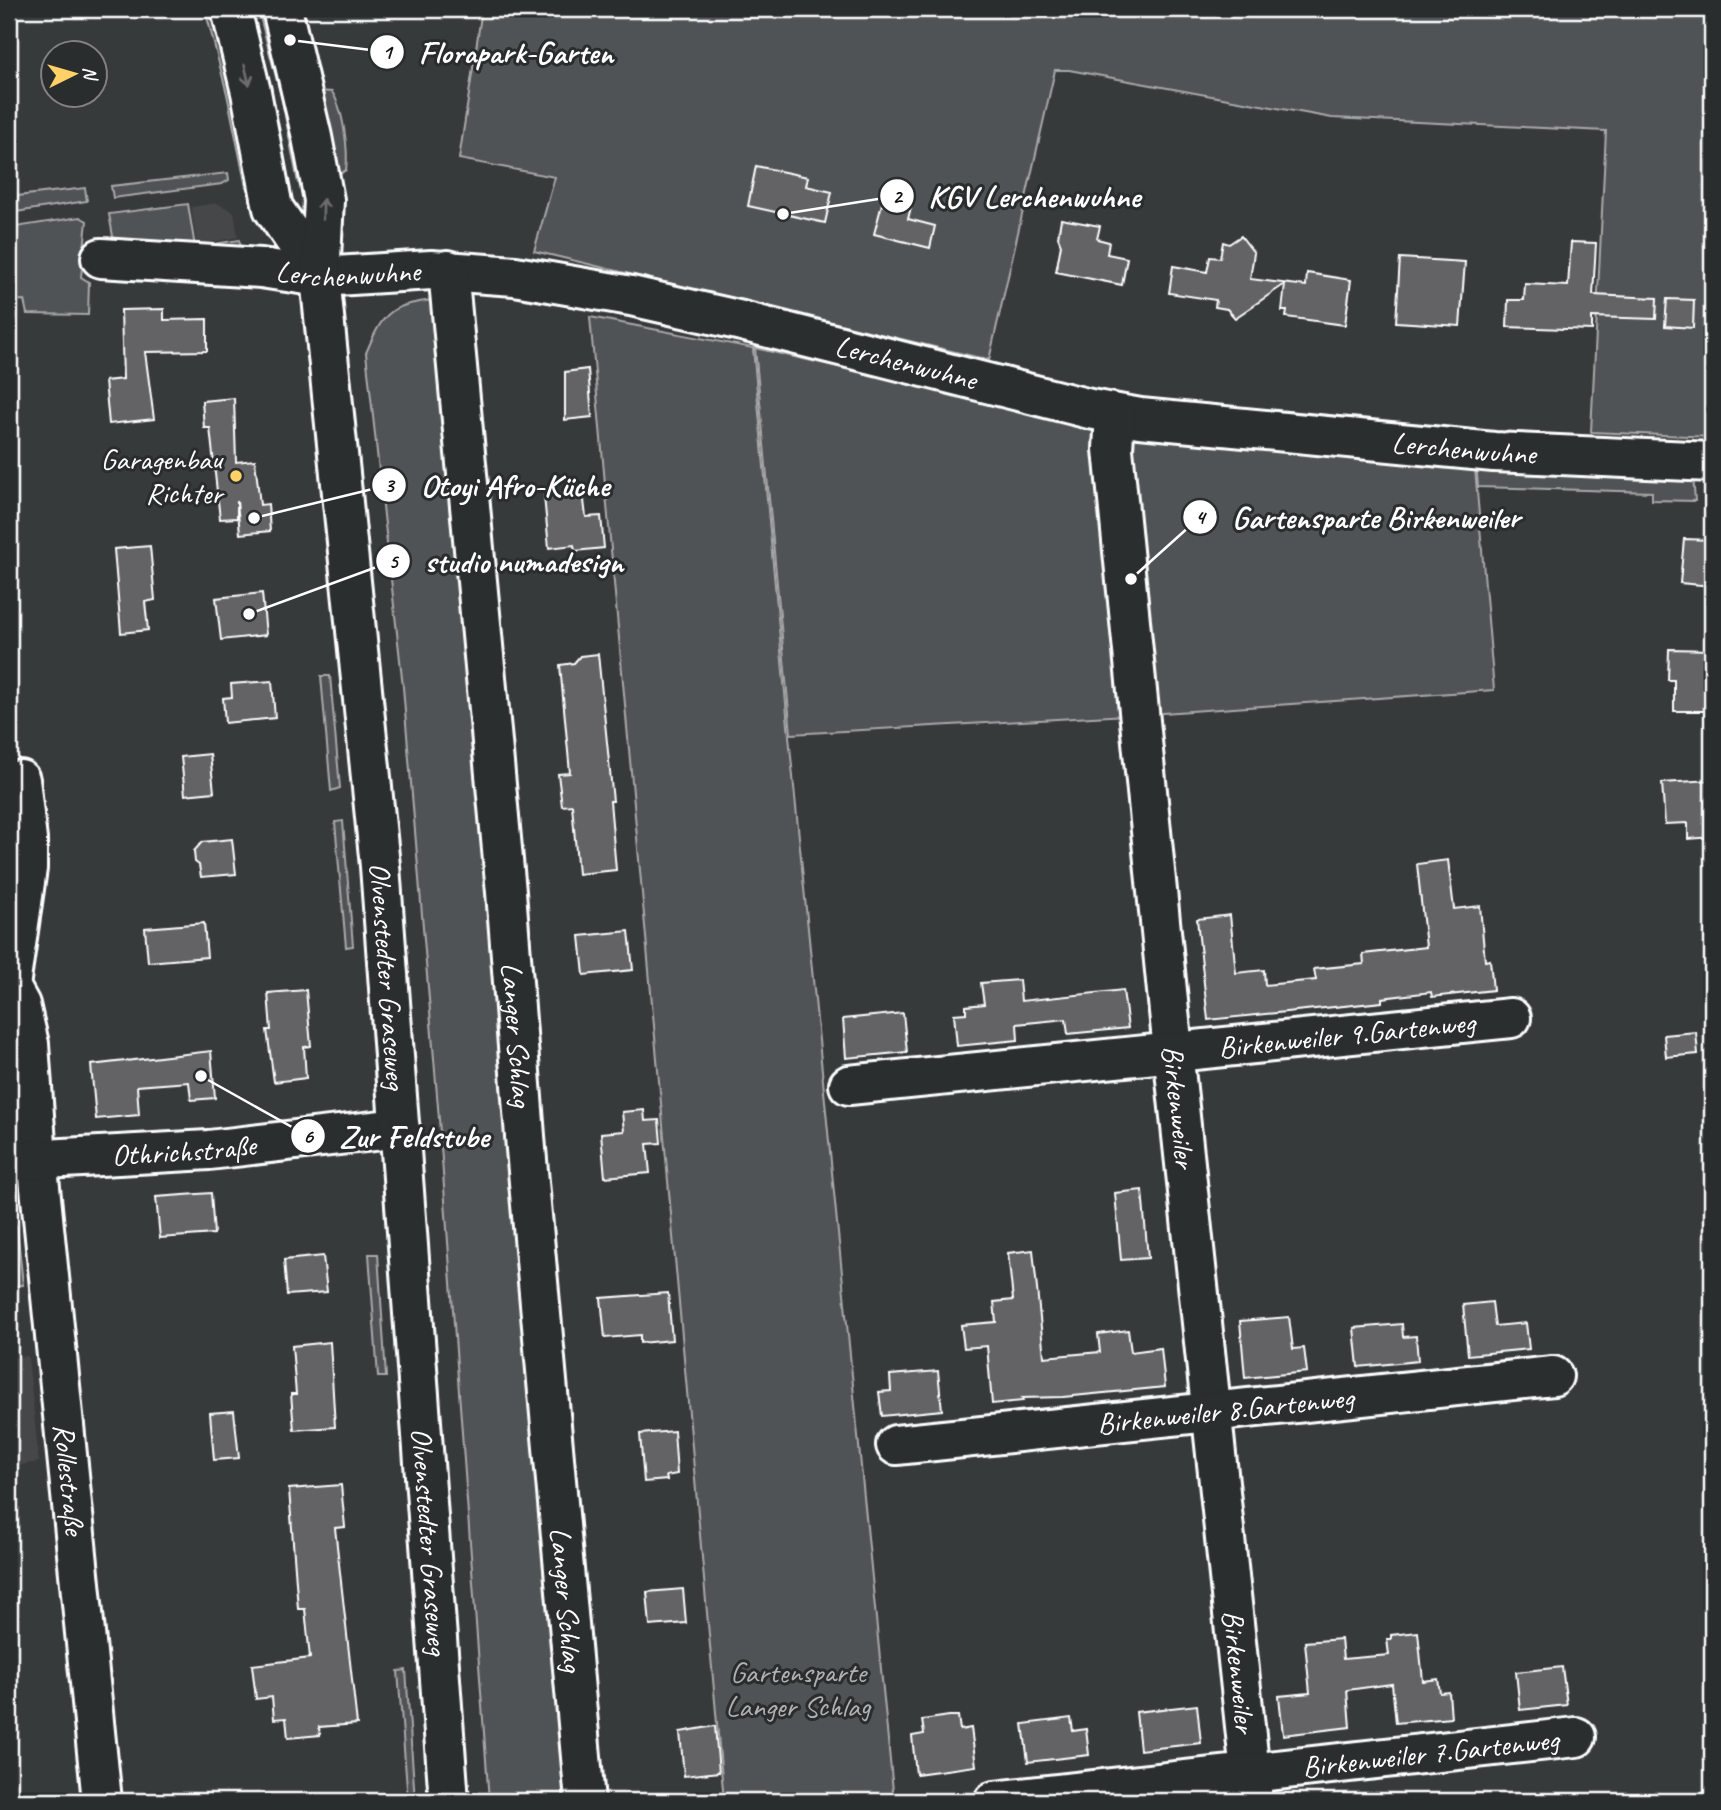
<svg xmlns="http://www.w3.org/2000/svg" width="1721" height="1810" font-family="Caveat,sans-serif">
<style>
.built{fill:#444748}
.green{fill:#505354;stroke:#a8a9aa;stroke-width:2}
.building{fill:#636465;stroke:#fff;stroke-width:2}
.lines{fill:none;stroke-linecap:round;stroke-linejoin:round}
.minor-casing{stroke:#fff;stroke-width:44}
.major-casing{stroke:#fff;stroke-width:44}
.minor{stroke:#2a2d2e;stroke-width:38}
.major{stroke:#2a2d2e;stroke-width:38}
.oneway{stroke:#6a6c6d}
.poi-dot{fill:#ffd166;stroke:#2a2d2e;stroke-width:2.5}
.labels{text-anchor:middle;stroke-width:6;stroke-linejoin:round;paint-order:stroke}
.street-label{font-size:30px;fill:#fff;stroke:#2a2d2e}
.poi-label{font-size:30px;fill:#fff;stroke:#2a2d2e;text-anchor:end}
.park-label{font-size:30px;fill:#b0b2b2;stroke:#2a2d2e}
.leader{fill:none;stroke:#fff;stroke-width:2.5}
.callout-dot{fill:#fff;stroke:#2a2d2e;stroke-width:2.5}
.mark-label{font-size:21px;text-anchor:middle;font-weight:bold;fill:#111}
.callout-label{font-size:32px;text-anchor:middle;font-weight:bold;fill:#fff;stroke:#2a2d2e;stroke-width:6;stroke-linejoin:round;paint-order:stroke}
</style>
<rect width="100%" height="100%" fill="#373a3b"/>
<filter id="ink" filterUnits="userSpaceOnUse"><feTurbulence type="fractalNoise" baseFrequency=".0143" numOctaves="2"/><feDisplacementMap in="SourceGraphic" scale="14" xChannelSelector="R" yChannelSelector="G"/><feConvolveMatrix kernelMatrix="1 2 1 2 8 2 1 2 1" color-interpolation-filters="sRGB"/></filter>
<g filter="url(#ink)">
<g class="built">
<path d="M 217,203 L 234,212 L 238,237 L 197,245 L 191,207 Z"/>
<path d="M 28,1356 L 39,1462 L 9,1467 L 9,1358 Z"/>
</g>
<g class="green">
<path d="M 205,9 L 215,9 L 257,193 L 246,187 L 227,94 Z"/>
<path d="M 258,9 L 268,9 L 306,182 L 298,183 L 282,100 Z"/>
<path d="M 482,9 L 1712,9 L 1712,437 L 1591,432 L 1606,131 L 1332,118 L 1069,70 L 1055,70 L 989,360 L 534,251 L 555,177 L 459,159 Z"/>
<path d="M 318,91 L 332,92 C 343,108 349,151 346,170 L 335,177 Z"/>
<path d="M 228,173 L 229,180 L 222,184 L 113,198 L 111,186 Z"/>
<path d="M 85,188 L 87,201 L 9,213 L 9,197 Z"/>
<path d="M 188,204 L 195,247 L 239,240 L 243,253 L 114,242 L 109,214 Z"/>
<path d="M 80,217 L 87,221 L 81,277 L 89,282 L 88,315 L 27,314 L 24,300 L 9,301 L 9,228 Z"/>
<path d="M 438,299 L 573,1801 L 489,1801 L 439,1119 L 403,687 L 366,353 C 385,308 391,306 438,299 Z"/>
<path d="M 590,317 L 753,348 L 789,736 L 894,1801 L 724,1801 Z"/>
<path d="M 755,348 L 1080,422 L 1475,468 L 1494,690 L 1163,713 L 791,734 Z"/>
<path d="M 1476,462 L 1693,475 L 1695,501 L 1652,500 L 1652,492 L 1478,487 Z"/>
<path d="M 321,676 L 330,676 L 340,788 L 331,791 Z"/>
<path d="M 343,821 L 353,946 L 346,947 L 335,822 Z"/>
<path d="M 9,1216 L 17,1227 L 23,1285 L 13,1286 L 9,1254 Z"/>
<path d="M 378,1254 L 386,1377 L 378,1377 L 369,1254 Z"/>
<path d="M 406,1670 L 415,1801 L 408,1801 L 398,1671 Z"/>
</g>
<g class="building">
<path d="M 756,166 L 808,177 L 806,186 L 832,192 L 825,223 L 748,206 Z"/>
<path d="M 883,200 L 911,207 L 908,219 L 935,226 L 930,248 L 874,234 Z"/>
<path d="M 1061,219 L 1100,226 L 1097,239 L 1109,242 L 1107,254 L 1127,258 L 1122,285 L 1056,272 L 1061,245 L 1058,237 Z"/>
<path d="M 1241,236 L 1254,253 L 1250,279 L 1306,286 L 1307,273 L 1351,280 L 1345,325 L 1286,317 L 1287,311 L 1282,311 L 1285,284 L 1235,318 L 1227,309 L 1215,307 L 1216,300 L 1169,293 L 1173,266 L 1207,272 L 1210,257 L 1220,258 L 1223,242 L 1229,244 Z"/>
<path d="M 1571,242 L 1596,243 L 1593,295 L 1657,298 L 1656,319 L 1592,317 L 1592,330 L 1507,327 L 1508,300 L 1524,300 L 1525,284 L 1568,286 Z"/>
<path d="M 1400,258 L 1465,262 L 1460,326 L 1396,322 Z"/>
<path d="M 1667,299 L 1694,300 L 1693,328 L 1665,326 Z"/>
<path d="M 164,309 L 164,320 L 207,319 L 207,351 L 145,352 L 154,419 L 109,424 L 105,381 L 123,379 L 121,310 Z"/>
<path d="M 588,369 L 592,417 L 565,420 L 565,372 Z"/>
<path d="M 234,398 L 236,462 L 255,460 L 260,505 L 268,504 L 270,531 L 240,534 L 237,501 L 237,518 L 220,519 L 210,428 L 204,428 L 202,401 Z"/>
<path d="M 583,492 L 586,517 L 601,516 L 604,548 L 575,551 L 574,545 L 549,548 L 544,496 Z"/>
<path d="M 1684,539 L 1712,540 L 1712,586 L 1680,583 Z"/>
<path d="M 150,546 L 155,600 L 145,602 L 148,630 L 121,633 L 114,549 Z"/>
<path d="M 262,593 L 266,635 L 221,640 L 216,598 Z"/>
<path d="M 1669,649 L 1712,650 L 1712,711 L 1674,711 L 1674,680 L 1668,680 Z"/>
<path d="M 598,654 L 613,801 L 610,801 L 616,870 L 578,874 L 572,805 L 562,806 L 558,774 L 570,773 L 560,665 L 574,663 L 580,656 Z"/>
<path d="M 272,681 L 275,718 L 225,723 L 223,698 L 232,697 L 231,684 Z"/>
<path d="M 210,754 L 214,792 L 185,795 L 181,757 Z"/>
<path d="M 1712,780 L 1712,837 L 1688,839 L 1688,823 L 1665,824 L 1662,783 Z"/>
<path d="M 232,839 L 236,874 L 201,877 L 199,865 L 195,862 L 194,851 L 202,842 Z"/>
<path d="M 1448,860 L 1454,909 L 1480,906 L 1485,961 L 1490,960 L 1493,990 L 1432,997 L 1431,992 L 1382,998 L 1382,1002 L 1208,1020 L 1197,919 L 1230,915 L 1236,973 L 1264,970 L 1265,985 L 1316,980 L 1314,969 L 1364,964 L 1363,954 L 1426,947 L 1417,864 Z"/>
<path d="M 204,923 L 207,957 L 148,962 L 145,928 Z"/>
<path d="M 629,931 L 633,970 L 584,975 L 580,936 Z"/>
<path d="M 1019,980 L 1021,1001 L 1123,990 L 1128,1028 L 1068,1034 L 1066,1019 L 1017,1024 L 1018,1040 L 957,1046 L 954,1014 L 966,1013 L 966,1006 L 984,1004 L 981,983 Z"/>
<path d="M 306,990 L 311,1046 L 304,1047 L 306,1078 L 274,1082 L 267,1030 L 271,1030 L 268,993 Z"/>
<path d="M 903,1013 L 907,1052 L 846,1058 L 843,1019 Z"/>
<path d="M 1696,1032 L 1698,1054 L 1666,1057 L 1664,1035 Z"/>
<path d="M 211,1051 L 215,1098 L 191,1100 L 189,1082 L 137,1086 L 139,1115 L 96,1119 L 91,1065 Z"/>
<path d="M 644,1110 L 645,1121 L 659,1120 L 661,1143 L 647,1144 L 650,1173 L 605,1177 L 601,1133 L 624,1131 L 622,1112 Z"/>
<path d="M 1142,1190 L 1148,1258 L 1121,1260 L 1115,1193 Z"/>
<path d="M 211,1193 L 214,1234 L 160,1238 L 156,1197 Z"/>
<path d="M 1033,1250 L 1044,1357 L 1100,1352 L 1098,1334 L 1128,1330 L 1131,1352 L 1161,1348 L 1165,1387 L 1063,1397 L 1022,1398 L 1023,1401 L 992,1404 L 987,1346 L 964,1348 L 961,1325 L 996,1322 L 994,1302 L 1013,1300 L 1008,1253 Z"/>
<path d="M 323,1256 L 327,1292 L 287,1295 L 284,1260 Z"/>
<path d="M 668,1293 L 672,1340 L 640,1343 L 640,1335 L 605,1338 L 601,1298 Z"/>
<path d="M 1492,1302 L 1495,1326 L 1526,1323 L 1529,1349 L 1468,1355 L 1463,1305 Z"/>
<path d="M 1289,1317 L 1293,1349 L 1304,1348 L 1307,1372 L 1245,1378 L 1240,1321 Z"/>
<path d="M 1402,1324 L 1403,1337 L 1416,1336 L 1418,1361 L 1358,1367 L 1354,1328 Z"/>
<path d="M 330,1342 L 335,1427 L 294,1430 L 291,1394 L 296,1394 L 292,1346 Z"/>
<path d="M 938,1371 L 942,1410 L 882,1416 L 879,1392 L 891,1391 L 890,1375 Z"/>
<path d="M 234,1411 L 239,1458 L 214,1460 L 210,1413 Z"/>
<path d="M 674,1431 L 677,1474 L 666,1476 L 667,1480 L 644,1482 L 640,1434 Z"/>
<path d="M 341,1485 L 345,1527 L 335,1528 L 357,1724 L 319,1727 L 320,1735 L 288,1738 L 286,1718 L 274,1719 L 272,1697 L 256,1699 L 252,1665 L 310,1658 L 305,1609 L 298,1609 L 289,1489 Z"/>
<path d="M 683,1589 L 686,1623 L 650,1626 L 647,1592 Z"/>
<path d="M 1418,1632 L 1423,1681 L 1438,1679 L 1440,1693 L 1449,1692 L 1451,1718 L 1396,1723 L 1392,1684 L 1347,1690 L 1350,1727 L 1283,1735 L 1279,1696 L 1310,1693 L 1305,1642 L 1341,1639 L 1343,1659 L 1389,1655 L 1387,1639 L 1391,1639 L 1391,1635 Z"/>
<path d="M 1562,1667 L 1567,1705 L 1520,1710 L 1516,1672 Z"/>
<path d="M 1197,1705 L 1201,1743 L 1140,1750 L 1136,1712 Z"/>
<path d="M 949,1716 L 958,1716 L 960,1730 L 971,1728 L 976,1766 L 916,1774 L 912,1736 L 924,1734 L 922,1720 Z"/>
<path d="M 1071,1718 L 1073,1731 L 1086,1729 L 1089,1755 L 1028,1762 L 1023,1724 Z"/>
<path d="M 715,1726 L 719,1772 L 684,1776 L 680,1732 Z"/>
</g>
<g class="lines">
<g class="minor-casing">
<g id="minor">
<path id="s1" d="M 101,258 L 261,268 L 320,277 L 431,270 L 515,276 L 631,296 L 742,321 L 1090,409 L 1140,418 L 1494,452 L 1712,462"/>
<path id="s2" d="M 448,270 L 506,892 L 526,1149 L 585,1801"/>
<path id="s3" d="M 1115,414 L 1113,449 L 1124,561 L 1173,1051 L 1253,1801"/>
<path id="s4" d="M 9,985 L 20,1005 L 29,1044 L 37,1158 L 102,1801"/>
<path d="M 10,986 L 27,868 L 27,840 L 20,780"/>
<path id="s5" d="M 849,1085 L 1511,1018"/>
<path id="s6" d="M 9,1161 L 209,1150 L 400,1128"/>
<path id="s7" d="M 896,1445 L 1553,1376"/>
<path id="s8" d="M 994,1801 L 1576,1737"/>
</g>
</g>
<g class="major-casing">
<g id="major">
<path d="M 231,9 L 251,92 L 273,208 L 320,277"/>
<path id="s9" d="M 282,9 L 312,137 L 324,200 L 320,277 L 380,866 L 449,1801"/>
</g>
</g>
<use href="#minor" class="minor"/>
<use href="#major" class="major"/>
</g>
<defs><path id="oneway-shaft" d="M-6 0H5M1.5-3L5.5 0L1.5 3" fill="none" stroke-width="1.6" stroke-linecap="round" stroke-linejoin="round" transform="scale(1.75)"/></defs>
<g class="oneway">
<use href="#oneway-shaft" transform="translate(247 75) rotate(77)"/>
<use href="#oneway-shaft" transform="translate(323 209) rotate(-89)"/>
</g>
</g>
<circle class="poi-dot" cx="236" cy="476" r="7"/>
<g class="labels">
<g class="street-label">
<text dy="10" stroke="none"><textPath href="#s1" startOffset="248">Lerchenwuhne</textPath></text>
<text dy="10" stroke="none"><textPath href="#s1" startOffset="816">Lerchenwuhne</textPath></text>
<text dy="10" stroke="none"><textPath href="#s1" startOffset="1382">Lerchenwuhne</textPath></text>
<text dy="10" stroke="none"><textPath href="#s9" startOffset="975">Olvenstedter Graseweg</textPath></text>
<text dy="10" stroke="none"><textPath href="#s5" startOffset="500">Birkenweiler 9.Gartenweg</textPath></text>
<text dy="10" stroke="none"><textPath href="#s2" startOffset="768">Langer Schlag</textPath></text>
<text dy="10" stroke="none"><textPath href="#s3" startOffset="696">Birkenweiler</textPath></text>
<text dy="10" stroke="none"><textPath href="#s6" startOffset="175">Othrichstraße</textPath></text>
<text dy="10" stroke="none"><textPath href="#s7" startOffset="331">Birkenweiler 8.Gartenweg</textPath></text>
<text dy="10" stroke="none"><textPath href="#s4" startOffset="500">Rollestraße</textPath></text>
<text dy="10" stroke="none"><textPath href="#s9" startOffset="1542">Olvenstedter Graseweg</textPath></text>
<text dy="10" stroke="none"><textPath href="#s2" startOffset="1335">Langer Schlag</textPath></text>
<text dy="10" stroke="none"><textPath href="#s3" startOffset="1264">Birkenweiler</textPath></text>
<text dy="10" stroke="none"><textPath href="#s8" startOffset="439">Birkenweiler 7.Gartenweg</textPath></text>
</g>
<g class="poi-label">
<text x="222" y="469">Garagenbau<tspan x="222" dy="34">Richter</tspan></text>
</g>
<g class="park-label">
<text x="798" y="1682">Gartensparte<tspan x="798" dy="34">Langer Schlag</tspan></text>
</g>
</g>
<path class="leader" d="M290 40L387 52M783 214L897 196M254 518L389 485M1131 579L1200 517M249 614L393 561M201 1076L308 1136"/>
<g class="callout-dot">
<circle cx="290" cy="40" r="7"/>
<circle cx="783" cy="214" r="7"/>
<circle cx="254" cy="518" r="7"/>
<circle cx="1131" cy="579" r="7"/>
<circle cx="249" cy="614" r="7"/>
<circle cx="201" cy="1076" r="7"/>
<circle cx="387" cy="52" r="18"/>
<circle cx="897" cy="196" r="18"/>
<circle cx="389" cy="485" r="18"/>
<circle cx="1200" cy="517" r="18"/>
<circle cx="393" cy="561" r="18"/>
<circle cx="308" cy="1136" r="18"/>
</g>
<g class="mark-label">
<text x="387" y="59">1</text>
<text x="897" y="203">2</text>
<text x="389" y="492">3</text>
<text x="1200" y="524">4</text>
<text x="393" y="568">5</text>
<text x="308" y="1143">6</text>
</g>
<g class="callout-label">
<text x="516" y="63">Florapark-Garten</text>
<text x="1034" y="207">KGV Lerchenwuhne</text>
<text x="515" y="496">Otoyi Afro-Küche</text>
<text x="1376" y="528">Gartensparte Birkenweiler</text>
<text x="524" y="572">studio numadesign</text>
<text x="414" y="1147">Zur Feldstube</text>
</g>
<rect width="1721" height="1810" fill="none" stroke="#2a2d2e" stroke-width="35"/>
<rect x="18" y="18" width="1686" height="1775" fill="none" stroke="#fff" stroke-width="2.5" filter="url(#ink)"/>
<g transform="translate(74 74) rotate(85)"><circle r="33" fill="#2a2d2e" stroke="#7f8182" stroke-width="2"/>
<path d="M0-5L12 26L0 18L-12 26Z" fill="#ffd166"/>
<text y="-10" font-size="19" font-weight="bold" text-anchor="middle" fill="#ffffff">N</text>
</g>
</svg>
